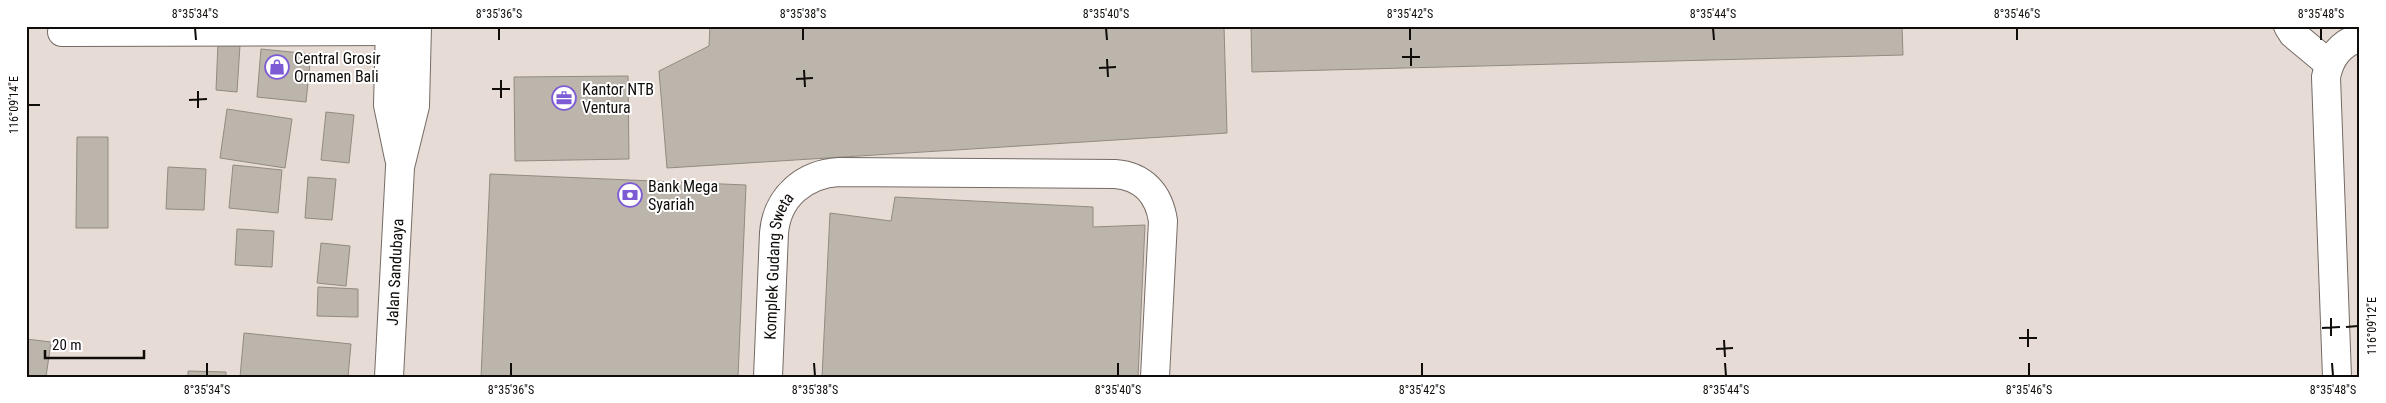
<svg xmlns="http://www.w3.org/2000/svg" width="2386" height="403" font-family="'Roboto Condensed',sans-serif">
<style>
.building{fill:#bbb5ab;stroke:#918b82}
.lines{fill:none;stroke-linecap:round;stroke-linejoin:round}
.minor-casing{stroke:#756b65;stroke-width:30}
.highway-casing{stroke:#756b65;stroke-width:30}
.minor{stroke:#fff;stroke-width:28}
.highway{stroke:#fff;stroke-width:28}
.ticks{fill:none;stroke:#100c0a;stroke-width:2}
.labels{text-anchor:middle;stroke-width:4;stroke-linejoin:round;paint-order:stroke}
.poi-label{font-size:16px;fill:#100c0a;stroke:#fff;text-anchor:start}
.street-label{font-size:16px;fill:#100c0a;stroke:#fff}
.neatline{fill:none;stroke:#100c0a;stroke-width:2}
.ticks-label{font-size:12px;text-anchor:middle;fill:#100c0a}
</style>
<rect width="100%" height="100%" fill="#e7dcd5"/>
<g class="building">
<path d="M 710,26 L 1224,26 L 1227,133 L 667,168 L 659,71 L 709,46 Z"/>
<path d="M 1251,26 L 1902,26 L 1903,55 L 1252,72 Z"/>
<path d="M 218,43 L 240,45 L 237,92 L 216,90 Z"/>
<path d="M 261,49 L 311,54 L 306,102 L 257,97 Z"/>
<path d="M 628,76 L 629,159 L 515,161 L 514,77 Z"/>
<path d="M 227,109 L 292,119 L 285,168 L 220,158 Z"/>
<path d="M 326,112 L 354,115 L 349,163 L 321,160 Z"/>
<path d="M 77,137 L 108,137 L 108,228 L 76,228 Z"/>
<path d="M 233,165 L 282,170 L 278,213 L 229,208 Z"/>
<path d="M 168,167 L 206,169 L 204,210 L 166,209 Z"/>
<path d="M 490,174 L 746,185 L 738,377 L 481,377 Z"/>
<path d="M 308,177 L 336,179 L 332,220 L 305,218 Z"/>
<path d="M 895,197 L 1093,207 L 1093,227 L 1145,225 L 1138,377 L 822,377 L 830,213 L 891,221 Z"/>
<path d="M 237,229 L 274,231 L 272,267 L 235,265 Z"/>
<path d="M 321,243 L 350,246 L 346,286 L 317,283 Z"/>
<path d="M 318,287 L 358,289 L 358,317 L 317,316 Z"/>
<path d="M 244,333 L 351,344 L 348,377 L 240,377 Z"/>
<path d="M 26,339 L 51,342 L 46,377 L 26,377 Z"/>
<path d="M 188,371 L 226,372 L 226,377 L 188,377 Z"/>
</g>
<g class="lines">
<g class="minor-casing">
<g id="minor">
<path d="M 2288,26 L 2293,34 L 2329,64"/>
<path d="M 62,32 L 390,31"/>
<path id="s1" d="M 768,377 L 774,233 C 777,197 804,174 839,172 L 1115,174 C 1143,176 1159,194 1163,221 L 1155,377"/>
<path d="M 2337,377 L 2326,77 C 2330,57 2340,44 2360,37"/>
</g>
</g>
<g class="highway-casing">
<g id="highway">
<path d="M 390,26 L 388,105 L 399,158"/>
<path id="s2" d="M 389,377 L 400,167 L 415,106 L 417,26"/>
</g>
</g>
<use href="#minor" class="minor"/>
<use href="#highway" class="highway"/>
</g>
<path class="ticks" d="M 195,28 L 196,40M 499,28 L 499,40M 803,28 L 803,40M 1106,28 L 1107,40M 1410,28 L 1410,40M 1713,28 L 1714,40M 2017,28 L 2017,40M 2321,28 L 2321,40M 1411,48 L 1411,66M 1402,57 L 1420,57M 1107,59 L 1108,77M 1099,68 L 1116,67M 804,70 L 805,87M 796,79 L 813,78M 501,80 L 501,98M 492,89 L 510,89M 198,91 L 198,108M 189,100 L 207,99M 28,105 L 40,105M 2331,318 L 2331,336M 2346,327 L 2358,326M 2322,328 L 2340,327M 2028,329 L 2028,347M 2019,338 L 2037,338M 1724,340 L 1725,357M 1716,349 L 1733,348M 207,363 L 207,376M 511,363 L 511,376M 814,363 L 815,376M 1118,363 L 1118,376M 1422,363 L 1422,376M 1725,363 L 1726,376M 2029,363 L 2029,376M 2332,363 L 2333,376"/>
<defs>
<g id="shop-ring" transform="scale(1.25)"><circle r="9.5" fill="#fff" stroke="#7d5bd5" stroke-width="1.5"/><path d="M-5-2.5h2.3a2.7 3.5 0 0 1 5.4 0H5L5.5 6h-11ZM-1.5-2.5h3a1.5 2.3 0 0 0-3 0Z" fill="#7d5bd5"/></g>
<g id="office-ring" transform="scale(1.25)"><circle r="9.5" fill="#fff" stroke="#7d5bd5" stroke-width="1.5"/><path d="M-6-3h4V-5.5h4V-3h4V5H-6ZM-1-4.5V-3h2v-1.5ZM-6 0V1H6V0Z" fill="#7d5bd5"/></g>
<g id="bank-ring" transform="scale(1.25)"><circle r="9.5" fill="#fff" stroke="#7d5bd5" stroke-width="1.5"/><path d="M-6-4H6V4H-6ZM0-2.3a2.3 2.3 0 1 0 0 4.6a2.3 2.3 0 1 0 0-4.6Z" fill="#7d5bd5"/></g>
</defs>
<g fill-rule="evenodd">
<use href="#shop-ring" x="277" y="67"/>
<use href="#office-ring" x="564" y="98"/>
<use href="#bank-ring" x="630" y="195"/>
</g>
<g class="labels">
<g class="poi-label">
<text x="294" y="64">Central Grosir<tspan x="294" dy="18">Ornamen Bali</tspan></text>
<text x="582" y="95">Kantor NTB<tspan x="582" dy="18">Ventura</tspan></text>
<text x="648" y="192">Bank Mega<tspan x="648" dy="18">Syariah</tspan></text>
</g>
<g class="street-label">
<text dy="6" stroke="none"><textPath href="#s1" startOffset="112">Komplek Gudang Sweta</textPath></text>
<text dy="6" stroke="none"><textPath href="#s2" startOffset="105">Jalan Sandubaya</textPath></text>
</g>
</g>
<rect width="2386" height="403" fill="none" stroke="#ffffff" stroke-width="55"/>
<path d="M45 350v8h99v-8" fill="none" stroke="#100c0a" stroke-width="2.5"/>
<text x="52" y="350" font-size="15" fill="#100c0a" stroke="#ffffff" stroke-width="4" paint-order="stroke">20 m</text>
<rect x="28" y="28" width="2330" height="348" class="neatline"/>
<g class="ticks-label">
<text x="195" y="18">8°35'34"S</text>
<text x="499" y="18">8°35'36"S</text>
<text x="803" y="18">8°35'38"S</text>
<text x="1106" y="18">8°35'40"S</text>
<text x="1410" y="18">8°35'42"S</text>
<text x="1713" y="18">8°35'44"S</text>
<text x="2017" y="18">8°35'46"S</text>
<text x="2321" y="18">8°35'48"S</text>
<text transform="translate(14 105) rotate(-90)" y="4">116°09'14"E</text>
<text transform="translate(2372 326) rotate(-90)" y="4">116°09'12"E</text>
<text x="207" y="394">8°35'34"S</text>
<text x="511" y="394">8°35'36"S</text>
<text x="815" y="394">8°35'38"S</text>
<text x="1118" y="394">8°35'40"S</text>
<text x="1422" y="394">8°35'42"S</text>
<text x="1726" y="394">8°35'44"S</text>
<text x="2029" y="394">8°35'46"S</text>
<text x="2333" y="394">8°35'48"S</text>
</g>
</svg>
